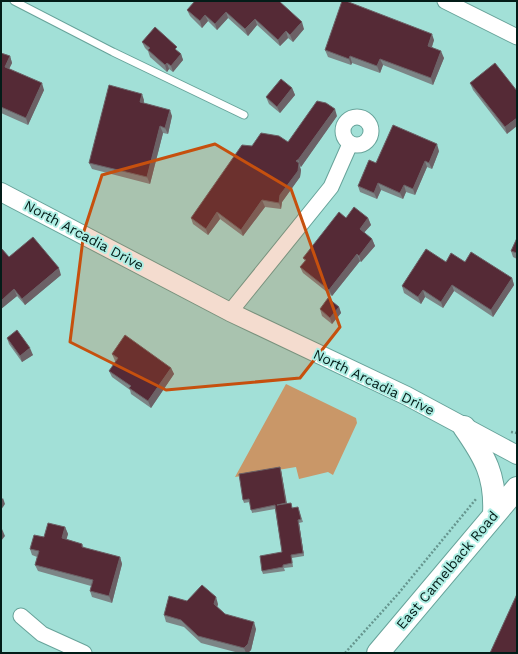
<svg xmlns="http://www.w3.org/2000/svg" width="518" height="654" font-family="'Work Sans',sans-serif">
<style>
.green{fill:#c99768}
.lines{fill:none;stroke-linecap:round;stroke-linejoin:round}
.service-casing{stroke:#67a39a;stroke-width:9}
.minor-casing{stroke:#67a39a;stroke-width:17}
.tertiary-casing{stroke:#67a39a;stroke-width:20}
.primary-casing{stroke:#67a39a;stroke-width:24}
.path{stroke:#66968f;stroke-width:2.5;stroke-dasharray:2 2;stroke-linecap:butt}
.service{stroke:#fff;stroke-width:7}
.minor{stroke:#fff;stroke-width:15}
.tertiary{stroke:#fff;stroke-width:18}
.primary{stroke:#fff;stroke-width:22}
.wall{fill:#7c8586}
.shaded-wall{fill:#6c6166}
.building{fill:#552a36;stroke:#6c6166}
.marked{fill:#c6500e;fill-opacity:0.2;stroke:#c6500e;stroke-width:3;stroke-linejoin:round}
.labels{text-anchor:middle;stroke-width:4;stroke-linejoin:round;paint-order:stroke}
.street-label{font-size:14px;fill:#031c18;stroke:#afeee4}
</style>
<rect width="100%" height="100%" fill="#a2e0d7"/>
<path class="green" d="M 286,384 L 356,418 L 357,423 L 333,475 L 328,472 L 299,479 L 296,467 L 235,477 Z"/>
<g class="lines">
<g class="service-casing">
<path id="service" d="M 14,1 L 113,52 L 244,115"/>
</g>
<g class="minor-casing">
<g id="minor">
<path d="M 445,1 L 517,37"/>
<circle cx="357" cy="131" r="14"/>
<path d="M 230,312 L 331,187 L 350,144"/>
<path d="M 21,616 L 42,634 L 84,653"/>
</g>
</g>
<g class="tertiary-casing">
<path id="tertiary" d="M 1,192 L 230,312 L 407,396 L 517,455"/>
</g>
<g class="primary-casing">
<g id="primary">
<path d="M 464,427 C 485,457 496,476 494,514"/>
<path d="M 378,653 L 517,488"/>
</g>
</g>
<g class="path">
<path d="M 511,432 L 517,433"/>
<path d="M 345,653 L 398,594 L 476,499"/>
</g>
<use href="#service" class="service"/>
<use href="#minor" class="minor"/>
<use href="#tertiary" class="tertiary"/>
<use href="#primary" class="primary"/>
</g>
<g class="wall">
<path d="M 195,1 L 304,29 L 293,42 L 288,38 L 280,46 L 257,25 L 248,36 L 228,18 L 217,30 L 208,21 L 202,28 L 190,16 L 187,10 Z"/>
<path d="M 434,40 L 432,47 L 444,58 L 433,85 L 383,65 L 380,73 L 352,63 L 351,65 L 328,57 L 325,50 Z"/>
<path d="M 142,42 L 179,52 L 181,54 L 183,60 L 173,72 L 169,69 L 167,72 L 150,57 L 148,51 L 145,48 Z"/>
<path d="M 1,53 L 10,56 L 12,63 L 9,69 L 44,90 L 28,125 L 1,113 Z"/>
<path d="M 470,83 L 517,91 L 507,134 L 473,90 Z"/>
<path d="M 292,88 L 295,95 L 280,113 L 269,104 L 266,97 Z"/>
<path d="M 144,100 L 144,103 L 172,116 L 168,134 L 163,133 L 150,184 L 92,169 L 89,163 Z"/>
<path d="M 337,116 L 301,167 L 300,166 L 301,170 L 300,177 L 282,202 L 281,209 L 265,207 L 243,236 L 220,219 L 208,235 L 193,224 L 191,218 L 288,142 Z"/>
<path d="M 439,151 L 432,169 L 427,167 L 415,195 L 406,192 L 403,199 L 381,190 L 377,199 L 360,192 L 358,186 L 376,163 Z"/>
<path d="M 346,218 L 368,218 L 371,225 L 364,232 L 372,239 L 375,246 L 361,262 L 360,261 L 332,296 L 303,273 L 300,267 L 305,261 L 303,258 Z"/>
<path d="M 517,238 L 517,259 L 513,257 L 511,251 Z"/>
<path d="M 9,257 L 61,275 L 25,305 L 17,296 L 1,309 Z"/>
<path d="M 446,262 L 465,262 L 512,278 L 514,285 L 493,317 L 454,291 L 443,308 L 425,297 L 421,304 L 404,293 L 402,286 Z"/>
<path d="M 339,307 L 341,313 L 332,324 L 322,316 L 320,309 Z"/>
<path d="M 7,338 L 33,355 L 22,362 L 9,344 Z"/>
<path d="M 112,354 L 171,368 L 174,374 L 151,408 L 131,394 L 130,390 L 112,377 L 109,371 L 116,362 L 115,361 Z"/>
<path d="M 281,470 L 287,503 L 291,503 L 292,508 L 299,510 L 303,522 L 299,523 L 304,556 L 292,558 L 293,567 L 284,568 L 285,571 L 263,574 L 262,571 L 282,552 L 275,509 L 252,513 L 250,502 L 244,503 L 243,500 Z"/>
<path d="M 65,527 L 68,534 L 66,539 L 82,544 L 84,548 L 120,557 L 122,564 L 112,603 L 92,597 L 90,591 L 91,586 L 38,571 L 35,565 L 37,557 L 32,555 L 30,549 L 44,537 Z"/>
<path d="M 187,601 L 218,604 L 217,607 L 225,614 L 256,629 L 251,650 L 248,653 L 239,653 L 201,643 L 184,627 L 166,622 L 164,615 Z"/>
</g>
<g class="shaded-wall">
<path d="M 226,12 L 228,18 L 217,30 L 215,24 Z"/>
<path d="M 205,15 L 208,21 L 202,28 L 200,21 Z"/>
<path d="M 255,19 L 257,25 L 248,36 L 245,29 Z"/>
<path d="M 302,22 L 304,29 L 293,42 L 290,35 Z"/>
<path d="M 286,31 L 288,38 L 280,46 L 278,40 Z"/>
<path d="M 432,34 L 434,40 L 430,52 L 428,46 Z"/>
<path d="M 441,51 L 444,58 L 433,85 L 431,78 Z"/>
<path d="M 181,54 L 183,60 L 173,72 L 171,66 Z"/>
<path d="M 10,56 L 12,63 L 7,73 L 5,67 Z"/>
<path d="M 350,56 L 352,63 L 351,65 L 349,59 Z"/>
<path d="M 380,59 L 383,65 L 380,73 L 377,66 Z"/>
<path d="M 167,63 L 169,69 L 167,72 L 165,65 Z"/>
<path d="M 42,83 L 44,90 L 28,125 L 26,118 Z"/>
<path d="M 292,88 L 295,95 L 280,113 L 277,107 Z"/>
<path d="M 142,94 L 144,100 L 142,109 L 140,102 Z"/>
<path d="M 335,109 L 337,116 L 301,167 L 298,160 Z"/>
<path d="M 170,110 L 172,116 L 168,134 L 165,128 Z"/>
<path d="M 517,118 L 517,126 L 507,134 L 505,127 Z"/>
<path d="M 160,126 L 163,133 L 150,184 L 147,177 Z"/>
<path d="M 437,144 L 439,151 L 432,169 L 429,163 Z"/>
<path d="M 297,160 L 301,170 L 300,177 L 282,202 L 281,209 L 279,203 L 280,195 Z"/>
<path d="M 425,161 L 427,167 L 415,195 L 413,189 Z"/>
<path d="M 378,183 L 381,190 L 377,199 L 374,193 Z"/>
<path d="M 404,185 L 406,192 L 403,199 L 400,193 Z"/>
<path d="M 262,200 L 265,207 L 243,236 L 241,230 Z"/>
<path d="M 217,212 L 220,219 L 208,235 L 206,229 Z"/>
<path d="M 368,218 L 371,225 L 362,235 L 360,229 Z"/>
<path d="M 372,239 L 375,246 L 361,262 L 359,256 Z"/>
<path d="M 357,254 L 360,261 L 332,296 L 329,290 Z"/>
<path d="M 59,268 L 61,275 L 25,305 L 22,299 Z"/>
<path d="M 512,278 L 514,285 L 493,317 L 491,310 Z"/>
<path d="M 452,285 L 454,291 L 443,308 L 441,302 Z"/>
<path d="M 14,289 L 17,296 L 1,309 L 1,301 Z"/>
<path d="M 423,290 L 425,297 L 421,304 L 418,297 Z"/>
<path d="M 339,307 L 341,313 L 332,324 L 330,318 Z"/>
<path d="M 30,348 L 33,355 L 22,362 L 20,356 Z"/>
<path d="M 171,368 L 174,374 L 151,408 L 148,401 Z"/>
<path d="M 280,467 L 281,470 L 287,507 L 286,503 Z"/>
<path d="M 3,498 L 5,504 L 1,510 L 1,500 Z"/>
<path d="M 298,520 L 299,523 L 304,556 L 303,553 Z"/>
<path d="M 65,527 L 68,534 L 65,545 L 62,538 Z"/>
<path d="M 2,529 L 5,536 L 1,541 L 1,531 Z"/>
<path d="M 120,557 L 122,564 L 112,603 L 109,596 Z"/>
<path d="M 216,597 L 218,604 L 216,611 L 214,604 Z"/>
<path d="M 254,622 L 256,629 L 251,650 L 248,653 L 246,653 L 244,648 Z"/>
</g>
<g class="building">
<path d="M 195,1 L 279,1 L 302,22 L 290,35 L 286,31 L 278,40 L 255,19 L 245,29 L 226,12 L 215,24 L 205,15 L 200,21 L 187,10 Z"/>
<path d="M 342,1 L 346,1 L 432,34 L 428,46 L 441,51 L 431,78 L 380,59 L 377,66 L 350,56 L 349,59 L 325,50 Z"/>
<path d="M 155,27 L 177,47 L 175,49 L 181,54 L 171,66 L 167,63 L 165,65 L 148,50 L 150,48 L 142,42 Z"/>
<path d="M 1,53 L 10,56 L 5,67 L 42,83 L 26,118 L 1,107 Z"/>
<path d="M 495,63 L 517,91 L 517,118 L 505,127 L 470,83 Z"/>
<path d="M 281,79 L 292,88 L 277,107 L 266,97 Z"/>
<path d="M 109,85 L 142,94 L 140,102 L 170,110 L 165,128 L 160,126 L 147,177 L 89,163 Z"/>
<path d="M 317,101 L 326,103 L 335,109 L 298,160 L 297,160 L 296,161 L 299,163 L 298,171 L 280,195 L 279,203 L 262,200 L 241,230 L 217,212 L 206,229 L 191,218 L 242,145 L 252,146 L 261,133 L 279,136 L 288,142 Z"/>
<path d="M 393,125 L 437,144 L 429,163 L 425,161 L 413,189 L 404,185 L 400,193 L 378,183 L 374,193 L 358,186 L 369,160 L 376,163 Z"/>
<path d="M 354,207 L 368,218 L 360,229 L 372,239 L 359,256 L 357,254 L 329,290 L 300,267 L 306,260 L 303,258 L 339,212 L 346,218 Z"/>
<path d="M 33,237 L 59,268 L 22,299 L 14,289 L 1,301 L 1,250 L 2,249 L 9,257 Z"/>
<path d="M 517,238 L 517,253 L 511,251 Z"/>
<path d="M 426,249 L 446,262 L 451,253 L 465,262 L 471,252 L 512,278 L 491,310 L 452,285 L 441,302 L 423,290 L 418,297 L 402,286 Z"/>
<path d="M 328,298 L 339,307 L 330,318 L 320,309 Z"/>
<path d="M 17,330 L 30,348 L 20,356 L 7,338 Z"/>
<path d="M 125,335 L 171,368 L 148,401 L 129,388 L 131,386 L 109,371 L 118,358 L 112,354 Z"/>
<path d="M 280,467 L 286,503 L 277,505 L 291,503 L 292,508 L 298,507 L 301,519 L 298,520 L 303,553 L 291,555 L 292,563 L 283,565 L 283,567 L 262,571 L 260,556 L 282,552 L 275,505 L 251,510 L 249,499 L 243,500 L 239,474 Z"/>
<path d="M 48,523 L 65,527 L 62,538 L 82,544 L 82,547 L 120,557 L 109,596 L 90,591 L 93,580 L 35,565 L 39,551 L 30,549 L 34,535 L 44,537 Z"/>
<path d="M 202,585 L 216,597 L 214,604 L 225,614 L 254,622 L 248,644 L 244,648 L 198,636 L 181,620 L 164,615 L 169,596 L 187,601 Z"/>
<path d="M 517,594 L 517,653 L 490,653 Z"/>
</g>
<path class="marked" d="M 215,144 L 291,189 L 340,327 L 300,378 L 166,390 L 70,342 L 84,231 L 102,175 Z"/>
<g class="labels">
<g class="street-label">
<text transform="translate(84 235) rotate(28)" y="5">North Arcadia Drive</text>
<text transform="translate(374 382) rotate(26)" y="5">North Arcadia Drive</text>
<text transform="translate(447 570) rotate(-50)" y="5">East Camelback Road</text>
</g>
</g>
<rect width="518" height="654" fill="none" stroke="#031c18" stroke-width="4"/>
</svg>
